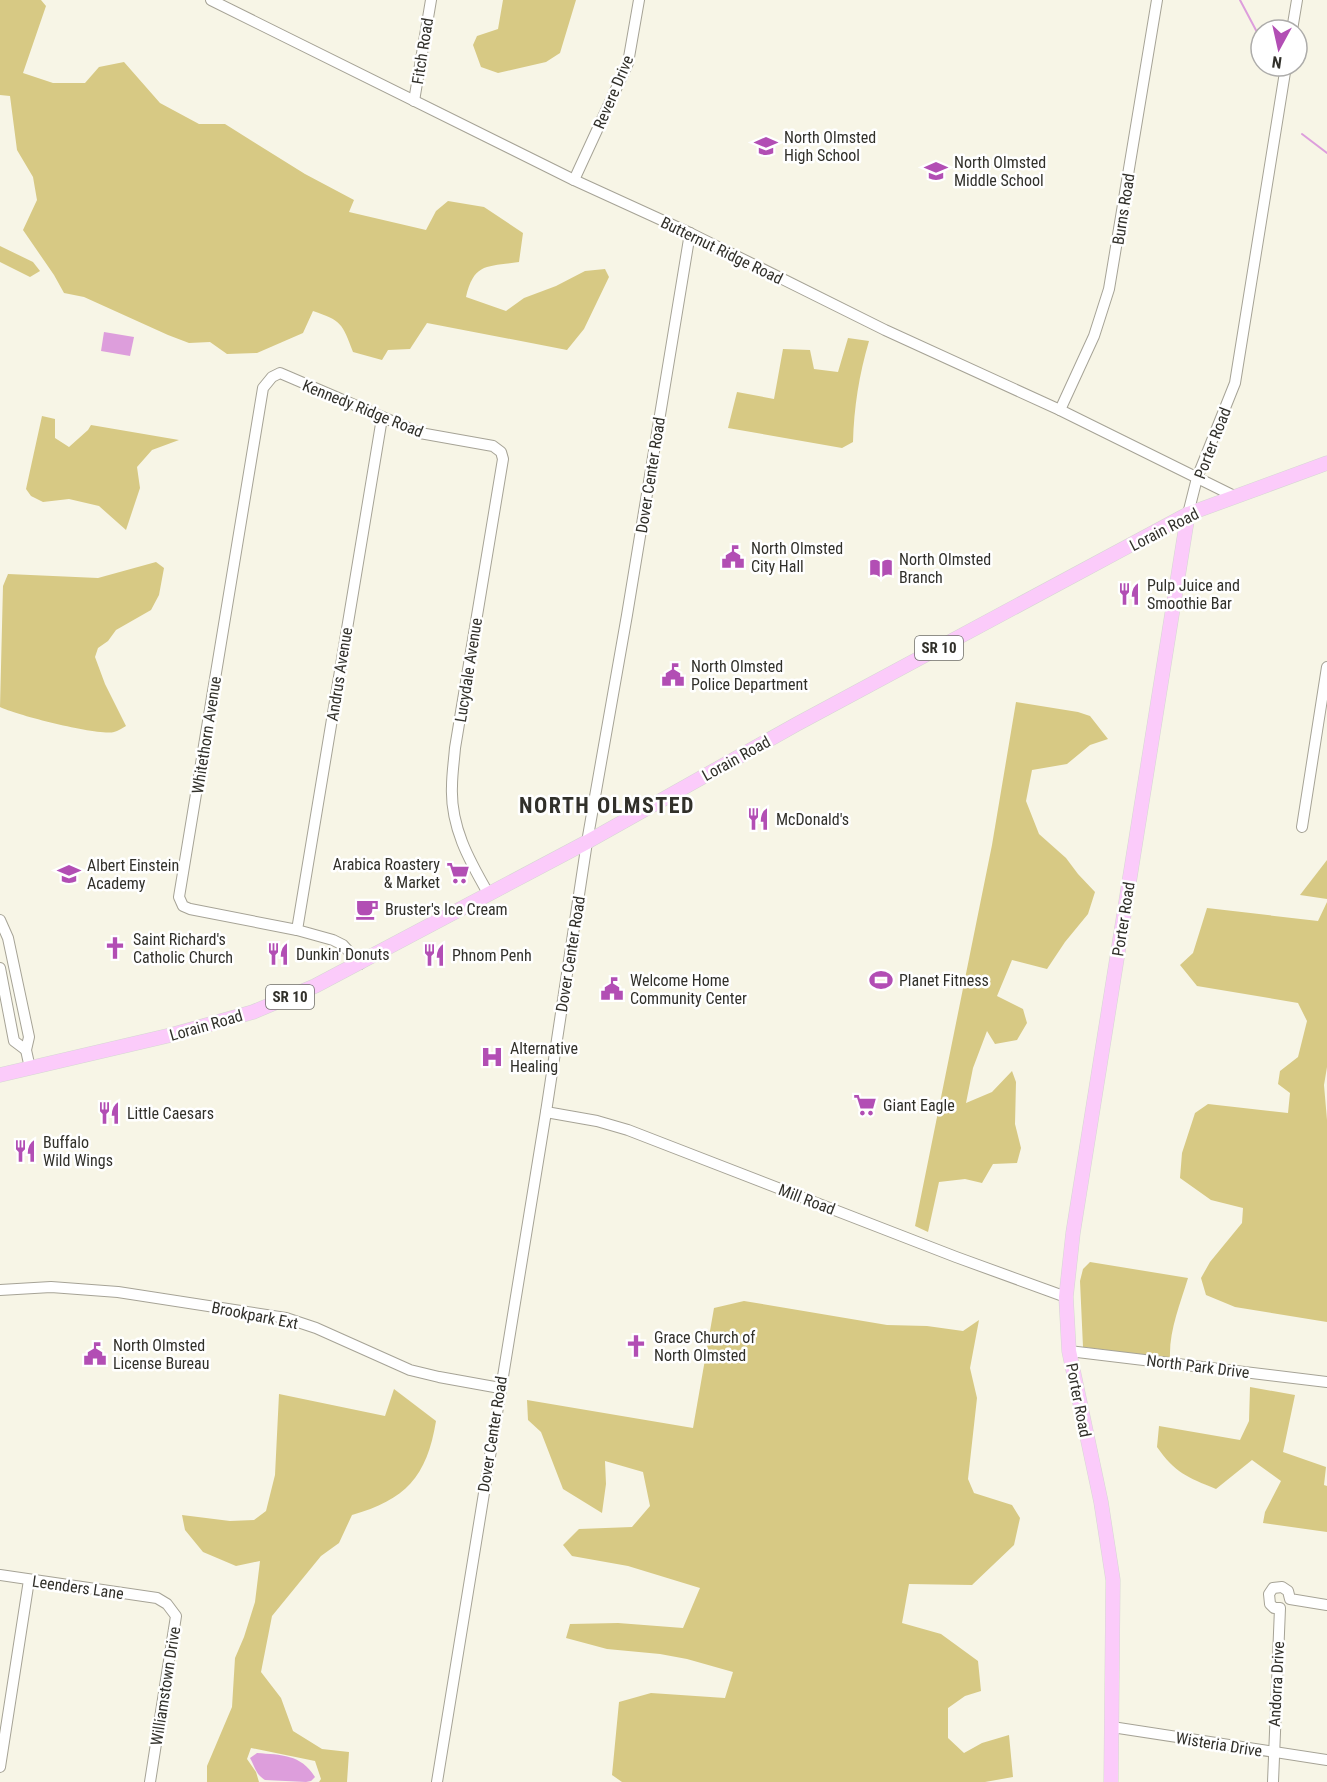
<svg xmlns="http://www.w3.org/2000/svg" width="1327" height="1782" font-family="'Roboto Condensed',sans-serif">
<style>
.green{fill:#d7c984}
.water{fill:#dd9edc}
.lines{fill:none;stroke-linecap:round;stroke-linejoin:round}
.stream{stroke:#dd9edc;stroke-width:2}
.minor-casing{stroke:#a6a396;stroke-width:12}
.major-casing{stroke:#d6d6d4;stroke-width:15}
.minor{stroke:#fff;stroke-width:10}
.major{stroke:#fbcbfa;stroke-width:14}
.labels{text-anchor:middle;stroke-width:5;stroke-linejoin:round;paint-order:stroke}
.shield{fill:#fff;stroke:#6f6e6a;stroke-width:1.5}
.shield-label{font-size:15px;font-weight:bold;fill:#31302a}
.street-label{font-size:16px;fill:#31302a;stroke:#fff}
.poi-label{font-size:16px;fill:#31302a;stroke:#fff;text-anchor:start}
.district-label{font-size:22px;font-weight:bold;letter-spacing:1.5px;fill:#31302a;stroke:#fff}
</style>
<rect width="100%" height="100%" fill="#f7f5e6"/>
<g class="green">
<path d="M 0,0 L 41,0 L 46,6 L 23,73 L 53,83 L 85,83 L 99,67 L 124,62 L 160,103 L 199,124 L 225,124 L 305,174 L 354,200 L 349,212 L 426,230 L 436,211 L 448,201 L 484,207 L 523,233 L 519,262 C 488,267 474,262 466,297 L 506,311 L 524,298 L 556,286 L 585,271 L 605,269 L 609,277 L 584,329 L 567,350 L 427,323 L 410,349 L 388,350 L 382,360 L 353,352 C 342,323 342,321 313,311 L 303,333 L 257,353 L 227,354 L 210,342 L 189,343 L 168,335 L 84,297 L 64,293 L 54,275 L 23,230 L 37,200 L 33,177 L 17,150 L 10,96 L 0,95 Z"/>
<path d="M 503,0 L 576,0 L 560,53 L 546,62 L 498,73 L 481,67 L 473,45 L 477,36 L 498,29 Z"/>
<path d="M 0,246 L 33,262 L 40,271 L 30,277 L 0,262 Z"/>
<path d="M 848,338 L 869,341 C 859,375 854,407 853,442 L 842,448 L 728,428 L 737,392 L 774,399 L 783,349 L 810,350 L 814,369 L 838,372 Z"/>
<path d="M 42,416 L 55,419 L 55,438 L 69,447 L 88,430 L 91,425 L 179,440 L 152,450 L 137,467 L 140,488 L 126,530 L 99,506 L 69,499 L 43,502 L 31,496 L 26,489 Z"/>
<path d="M 156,562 L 164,568 L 159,595 L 151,610 L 116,630 L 108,641 L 98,648 L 95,657 L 105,684 L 126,726 C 122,728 118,731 114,732 C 98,736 16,715 0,707 L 3,586 L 8,574 L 98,578 Z"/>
<path d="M 1016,702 L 1078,712 L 1090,716 L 1108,739 L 1090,745 L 1067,764 L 1032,770 L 1026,801 L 1039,834 L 1066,858 L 1078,874 L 1095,892 L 1088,914 L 1065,942 L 1047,969 L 1012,960 L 997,996 L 1023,1009 L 1027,1023 L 1017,1040 L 995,1044 L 987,1031 L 973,1068 L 966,1103 L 992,1092 L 1012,1071 L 1016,1082 L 1015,1124 L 1021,1148 L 1017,1163 L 993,1164 L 982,1183 L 965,1179 L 939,1182 L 928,1232 L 915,1226 L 992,845 Z"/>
<path d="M 1327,860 L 1327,899 L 1300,895 Z"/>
<path d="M 1327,902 L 1327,1067 L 1324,1085 L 1327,1120 L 1327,1322 L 1235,1307 L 1206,1295 L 1201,1278 L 1210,1262 L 1242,1223 L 1243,1208 L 1211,1200 L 1180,1178 L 1182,1153 L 1195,1113 L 1208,1104 L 1288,1113 L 1290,1093 L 1278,1084 L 1280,1071 L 1298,1057 L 1307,1021 L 1298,1003 L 1197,986 L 1180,965 L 1193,953 L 1207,908 L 1318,921 Z"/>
<path d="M 1090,1262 L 1188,1278 C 1180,1305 1169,1330 1170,1358 L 1083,1347 L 1080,1281 L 1083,1269 Z"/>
<path d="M 744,1301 L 887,1325 L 927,1326 L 963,1331 L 979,1320 L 970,1368 L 977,1398 L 968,1479 L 974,1493 L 1012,1505 L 1020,1518 L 1014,1545 L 972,1585 L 909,1584 L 902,1623 L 941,1634 L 978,1661 L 981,1691 L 965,1696 L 948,1708 L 948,1738 L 964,1753 L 982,1743 L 1009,1735 L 1013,1777 L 985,1782 L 622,1782 L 612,1775 L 619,1702 L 651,1693 L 725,1698 L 733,1672 L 687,1659 L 660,1654 L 607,1649 L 566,1638 L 570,1624 L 618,1623 L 683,1628 L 700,1588 L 628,1566 L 572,1556 L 563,1545 L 579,1529 L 632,1527 L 650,1506 L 643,1472 L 605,1461 L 606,1484 L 602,1513 L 563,1489 L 541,1432 L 528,1420 L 527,1400 L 693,1428 L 714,1308 Z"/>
<path d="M 1250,1387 L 1295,1395 L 1283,1452 L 1326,1467 L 1324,1485 L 1327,1486 L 1327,1532 L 1263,1523 L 1265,1512 L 1281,1481 L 1252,1460 L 1216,1489 C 1187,1477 1175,1473 1157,1447 L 1159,1426 L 1240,1440 L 1249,1421 Z"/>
<path d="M 394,1389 L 436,1421 C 427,1477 405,1500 352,1515 L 339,1543 L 321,1556 L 272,1616 L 261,1672 L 281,1698 L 293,1731 L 322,1749 L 349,1752 L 347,1782 L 319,1782 L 321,1779 L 315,1761 L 251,1748 L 247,1759 L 256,1772 L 259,1782 L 207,1782 L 207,1766 L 232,1707 L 235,1658 L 244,1637 L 255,1602 L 260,1561 L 236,1566 L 203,1552 L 185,1530 L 182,1515 L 230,1521 L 254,1520 L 266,1511 L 275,1475 L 279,1394 L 385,1416 Z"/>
</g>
<g class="water">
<path d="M 104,332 L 134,337 L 130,356 L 101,351 Z"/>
<path d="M 257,1753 C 281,1755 301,1754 315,1777 L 311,1781 L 306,1782 L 265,1780 C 256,1775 255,1767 250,1758 Z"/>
</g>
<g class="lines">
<g class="stream">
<path d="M 1240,0 L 1258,34"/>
<path d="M 1302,134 L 1327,153"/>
</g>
<g class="minor-casing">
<g id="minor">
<path d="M 211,0 L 574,180 L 690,233 L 885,330 L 1060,410 L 1234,496"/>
<path d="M 1292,30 L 1297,0"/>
<path d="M 414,101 L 431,0"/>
<path d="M 574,180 L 628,63 L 639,0"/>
<path d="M 1060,410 L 1094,336 L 1109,289 L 1157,0"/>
<path d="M 1188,514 L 1197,478 L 1235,383 L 1286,66"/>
<path d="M 1302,827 L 1327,667"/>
<path d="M 0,920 L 8,938 L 29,1037 L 26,1050 L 30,1068"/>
<path d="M 297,930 L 382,418"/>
<path d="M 360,964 L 343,945 L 333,940 L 297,930 L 190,909 L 183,906 L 179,897 L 263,388 L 272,377 L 280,373 L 420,433 L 493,446 L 501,452 L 503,459 L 455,748 C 454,761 452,774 452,786 C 450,826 469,860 488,893"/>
<path d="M 0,968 L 14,1041 L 26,1050"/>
<path d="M 546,1112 L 597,1121 L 628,1130 L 956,1257 L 1066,1297"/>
<path d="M 0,1290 L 51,1287 L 118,1292 L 286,1318 L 316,1328 L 410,1370 L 439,1377 L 500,1388"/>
<path d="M 1069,1351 L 1327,1382"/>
<path d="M 0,1575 L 157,1598 L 167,1604 L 176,1616 L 150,1782"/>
<path d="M 1112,1727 L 1327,1760"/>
<path d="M 0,1767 L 29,1580"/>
<path d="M 437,1782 L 546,1112 L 587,842 L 627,615 L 690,233"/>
<path d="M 1273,1782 L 1280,1608 L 1274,1608 L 1270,1604 L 1269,1594 L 1273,1588 L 1282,1587 L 1288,1591 L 1290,1599 L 1327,1605"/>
</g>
</g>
<g class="major-casing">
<g id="major">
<path d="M 0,1075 L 171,1035 L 253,1012 L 315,986 L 587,842 L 797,724 L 1188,514 L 1327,463"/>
<path d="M 1111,1782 L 1113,1580 L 1101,1502 L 1069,1351 L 1066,1297 L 1073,1233 L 1188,514"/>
</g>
</g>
<use href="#minor" class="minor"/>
<use href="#major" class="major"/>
</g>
<defs>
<g id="school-bare" transform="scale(1.8)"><path d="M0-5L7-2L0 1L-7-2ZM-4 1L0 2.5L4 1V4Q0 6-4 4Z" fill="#b24eb4" stroke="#fff" stroke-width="2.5" paint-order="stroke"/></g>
<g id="civic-bare" transform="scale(1.8)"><path d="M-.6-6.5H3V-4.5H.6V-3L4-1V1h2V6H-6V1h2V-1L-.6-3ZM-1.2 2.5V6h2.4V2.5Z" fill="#b24eb4" stroke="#fff" stroke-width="2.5" paint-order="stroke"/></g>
<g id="library-bare" transform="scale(1.8)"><path d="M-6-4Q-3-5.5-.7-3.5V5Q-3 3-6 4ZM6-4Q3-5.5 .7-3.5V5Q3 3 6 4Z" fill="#b24eb4" stroke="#fff" stroke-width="2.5" paint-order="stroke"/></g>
<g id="restaurant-bare" transform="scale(1.8)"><path d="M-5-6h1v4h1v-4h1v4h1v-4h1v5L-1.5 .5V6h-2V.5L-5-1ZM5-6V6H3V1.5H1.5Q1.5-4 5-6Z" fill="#b24eb4" stroke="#fff" stroke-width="2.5" paint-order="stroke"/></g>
<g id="supermarket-bare" transform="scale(1.8)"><path d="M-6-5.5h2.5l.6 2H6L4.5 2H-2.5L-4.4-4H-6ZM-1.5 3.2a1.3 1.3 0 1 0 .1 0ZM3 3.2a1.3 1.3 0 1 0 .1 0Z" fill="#b24eb4" stroke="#fff" stroke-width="2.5" paint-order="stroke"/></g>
<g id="cafe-bare" transform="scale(1.8)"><path d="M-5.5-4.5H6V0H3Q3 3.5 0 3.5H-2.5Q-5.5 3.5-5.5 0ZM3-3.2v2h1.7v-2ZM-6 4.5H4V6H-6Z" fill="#b24eb4" stroke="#fff" stroke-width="2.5" paint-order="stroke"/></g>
<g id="church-bare" transform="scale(1.8)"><path d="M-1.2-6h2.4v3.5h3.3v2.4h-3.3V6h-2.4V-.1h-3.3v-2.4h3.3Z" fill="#b24eb4" stroke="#fff" stroke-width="2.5" paint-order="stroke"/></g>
<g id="stadium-bare" transform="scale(1.8)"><path d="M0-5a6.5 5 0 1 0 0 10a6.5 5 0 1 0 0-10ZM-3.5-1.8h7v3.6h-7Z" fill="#b24eb4" stroke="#fff" stroke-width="2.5" paint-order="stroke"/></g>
<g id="hospital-bare" transform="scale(1.8)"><path d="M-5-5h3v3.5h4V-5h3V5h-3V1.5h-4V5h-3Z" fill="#b24eb4" stroke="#fff" stroke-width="2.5" paint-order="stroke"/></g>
</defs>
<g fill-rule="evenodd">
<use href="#school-bare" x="766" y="146"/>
<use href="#school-bare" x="936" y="171"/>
<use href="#civic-bare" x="733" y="557"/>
<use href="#library-bare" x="881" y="568"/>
<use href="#restaurant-bare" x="1129" y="594"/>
<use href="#civic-bare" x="673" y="675"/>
<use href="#restaurant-bare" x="758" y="819"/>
<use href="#supermarket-bare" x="458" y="873"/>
<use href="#school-bare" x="69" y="874"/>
<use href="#cafe-bare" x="367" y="909"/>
<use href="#church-bare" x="115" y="948"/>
<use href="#restaurant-bare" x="278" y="954"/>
<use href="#restaurant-bare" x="434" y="955"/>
<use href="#stadium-bare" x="881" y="980"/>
<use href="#civic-bare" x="612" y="989"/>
<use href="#hospital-bare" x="492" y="1057"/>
<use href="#supermarket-bare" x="865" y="1105"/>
<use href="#restaurant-bare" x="109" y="1113"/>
<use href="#restaurant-bare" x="25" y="1151"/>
<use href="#church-bare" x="636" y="1346"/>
<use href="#civic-bare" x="95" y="1354"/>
</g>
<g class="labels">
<g class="shield">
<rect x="915" y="636" width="48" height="24" rx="4.5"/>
<rect x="266" y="985" width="48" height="24" rx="4.5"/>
</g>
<g class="shield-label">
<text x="939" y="653">SR 10</text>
<text x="290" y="1002">SR 10</text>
</g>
<g class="street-label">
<text transform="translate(422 51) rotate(-81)" y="6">Fitch Road</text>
<text transform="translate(613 92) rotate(-67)" y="6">Revere Drive</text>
<text transform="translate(1123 209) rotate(-81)" y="6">Burns Road</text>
<text transform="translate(722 250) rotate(26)" y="6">Butternut Ridge Road</text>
<text transform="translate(363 408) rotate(22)" y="6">Kennedy Ridge Road</text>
<text transform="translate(1212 443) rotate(-69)" y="6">Porter Road</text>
<text transform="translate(650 475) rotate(-81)" y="6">Dover Center Road</text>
<text transform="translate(1164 529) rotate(-27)" y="6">Lorain Road</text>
<text transform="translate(468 670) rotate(-81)" y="6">Lucydale Avenue</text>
<text transform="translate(339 674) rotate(-81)" y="6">Andrus Avenue</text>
<text transform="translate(206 735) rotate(-81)" y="6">Whitethorn Avenue</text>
<text transform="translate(736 758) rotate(-29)" y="6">Lorain Road</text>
<text transform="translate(1123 919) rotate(-81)" y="6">Porter Road</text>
<text transform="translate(570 954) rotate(-81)" y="6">Dover Center Road</text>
<text transform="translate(206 1025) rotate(-16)" y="6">Lorain Road</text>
<text transform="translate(807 1199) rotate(21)" y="6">Mill Road</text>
<text transform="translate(255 1315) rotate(11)" y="6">Brookpark Ext</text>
<text transform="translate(1198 1366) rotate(7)" y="6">North Park Drive</text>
<text transform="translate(1079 1400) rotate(79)" y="6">Porter Road</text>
<text transform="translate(492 1434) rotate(-81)" y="6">Dover Center Road</text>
<text transform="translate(78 1587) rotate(8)" y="6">Leenders Lane</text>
<text transform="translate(1276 1684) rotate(-87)" y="6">Andorra Drive</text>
<text transform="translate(165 1686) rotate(-81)" y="6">Williamstown Drive</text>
<text transform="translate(1219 1744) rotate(9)" y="6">Wisteria Drive</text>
</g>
<g class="poi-label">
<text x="784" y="143">North Olmsted<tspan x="784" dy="18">High School</tspan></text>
<text x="954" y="168">North Olmsted<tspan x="954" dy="18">Middle School</tspan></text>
<text x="751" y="554">North Olmsted<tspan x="751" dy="18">City Hall</tspan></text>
<text x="899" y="565">North Olmsted<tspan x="899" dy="18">Branch</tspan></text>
<text x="1147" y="591">Pulp Juice and<tspan x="1147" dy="18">Smoothie Bar</tspan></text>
<text x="691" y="672">North Olmsted<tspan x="691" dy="18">Police Department</tspan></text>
<text x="776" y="825">McDonald's</text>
<text x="440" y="870" text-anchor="end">Arabica Roastery<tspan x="440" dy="18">&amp; Market</tspan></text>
<text x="87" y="871">Albert Einstein<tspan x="87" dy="18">Academy</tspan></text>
<text x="385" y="915">Bruster's Ice Cream</text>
<text x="133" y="945">Saint Richard's<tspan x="133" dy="18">Catholic Church</tspan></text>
<text x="296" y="960">Dunkin' Donuts</text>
<text x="452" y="961">Phnom Penh</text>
<text x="630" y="986">Welcome Home<tspan x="630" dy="18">Community Center</tspan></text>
<text x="899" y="986">Planet Fitness</text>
<text x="510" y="1054">Alternative<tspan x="510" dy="18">Healing</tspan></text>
<text x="883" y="1111">Giant Eagle</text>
<text x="127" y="1119">Little Caesars</text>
<text x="43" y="1148">Buffalo<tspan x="43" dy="18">Wild Wings</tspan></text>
<text x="654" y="1343">Grace Church of<tspan x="654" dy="18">North Olmsted</tspan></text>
<text x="113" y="1351">North Olmsted<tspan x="113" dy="18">License Bureau</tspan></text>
</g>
<g class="district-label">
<text x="607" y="813">NORTH OLMSTED</text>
</g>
</g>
<g transform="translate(1279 48) rotate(188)"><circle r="28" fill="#ffffff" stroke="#adacaa" stroke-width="1.5"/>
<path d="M0-4.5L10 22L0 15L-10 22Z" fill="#b24eb4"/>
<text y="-9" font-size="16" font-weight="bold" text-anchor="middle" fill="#31302a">N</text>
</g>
</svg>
